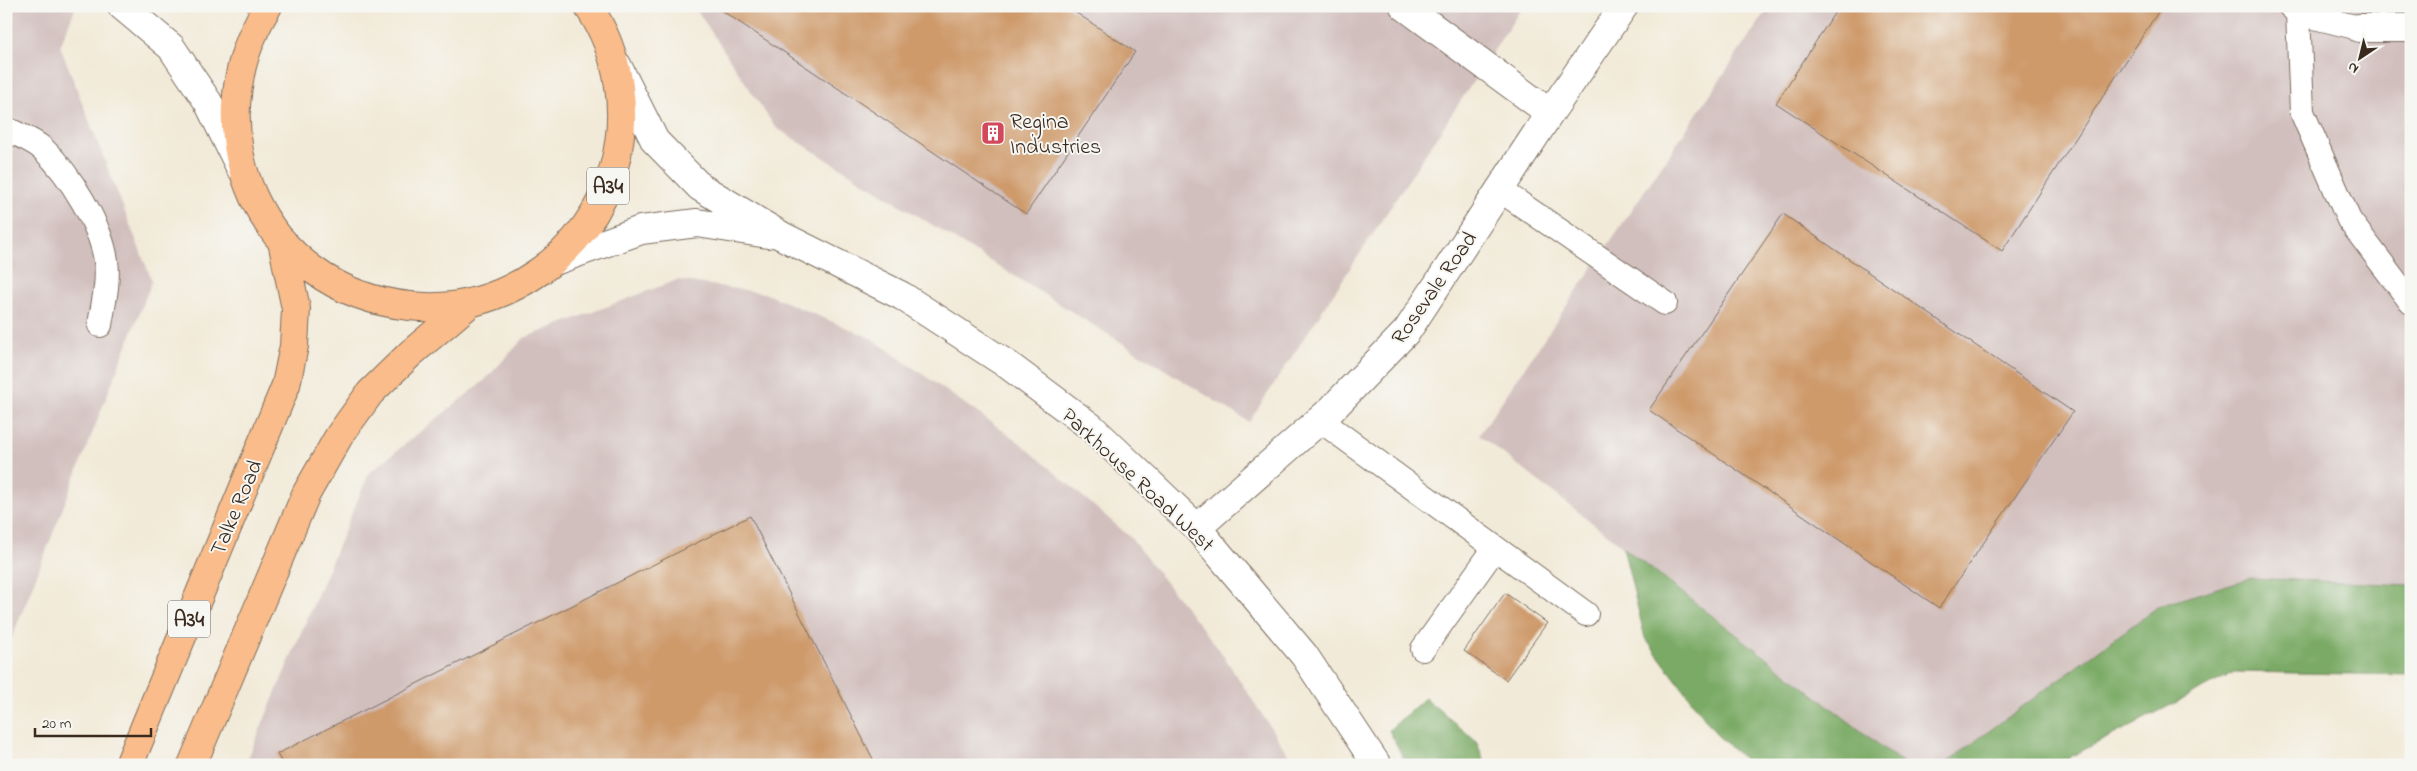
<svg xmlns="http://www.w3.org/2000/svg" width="2417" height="771" font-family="'Indie Flower',sans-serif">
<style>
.industrial{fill:#d1bfbd}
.forest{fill:#7aaa65;stroke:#5a6a42}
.building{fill:#ce9a6b}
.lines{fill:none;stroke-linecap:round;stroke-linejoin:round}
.service-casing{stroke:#7b6d5f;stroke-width:26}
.minor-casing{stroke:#7b6d5f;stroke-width:30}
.tertiary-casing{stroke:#7b6d5f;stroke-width:30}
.trunk-casing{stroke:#7b6d5f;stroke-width:30}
.service{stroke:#fff;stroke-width:24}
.minor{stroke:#fff;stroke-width:28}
.tertiary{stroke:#fff;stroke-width:28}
.trunk{stroke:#f9bc8a;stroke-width:28}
.labels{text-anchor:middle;stroke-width:4;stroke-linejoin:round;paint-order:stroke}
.shield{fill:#f6f6f2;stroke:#73675e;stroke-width:1}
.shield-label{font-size:21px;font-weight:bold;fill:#3b2a1e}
.poi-label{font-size:22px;fill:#3b2a1e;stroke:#f6f6f2;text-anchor:start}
.street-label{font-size:22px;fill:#3b2a1e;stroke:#f6f6f2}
</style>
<rect width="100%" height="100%" fill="#f6f6f2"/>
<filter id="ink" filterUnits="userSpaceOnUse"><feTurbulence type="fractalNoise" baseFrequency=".02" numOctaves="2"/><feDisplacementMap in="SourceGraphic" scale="10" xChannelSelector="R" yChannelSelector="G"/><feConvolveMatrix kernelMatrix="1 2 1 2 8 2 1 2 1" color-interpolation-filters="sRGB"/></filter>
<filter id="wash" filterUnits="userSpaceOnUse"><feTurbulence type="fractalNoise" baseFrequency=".0096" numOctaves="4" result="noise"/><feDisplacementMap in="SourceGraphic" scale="20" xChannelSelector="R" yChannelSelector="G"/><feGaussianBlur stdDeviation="1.12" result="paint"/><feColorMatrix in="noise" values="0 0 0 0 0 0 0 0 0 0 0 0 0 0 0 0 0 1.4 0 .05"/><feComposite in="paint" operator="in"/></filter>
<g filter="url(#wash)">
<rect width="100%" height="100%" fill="#f2ead8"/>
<g class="industrial">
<path d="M 6,6 L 76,6 L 60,46 L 152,281 L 6,653 Z"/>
<path d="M 694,6 L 1523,6 L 1249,422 L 775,127 Z"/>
<path d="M 1770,6 L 2411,6 L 2411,585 L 2250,578 L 2159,606 L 1943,765 L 1905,765 L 1479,435 Z"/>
<path d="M 677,280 L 764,293 L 871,338 L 1019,442 L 1129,536 L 1221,652 L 1295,765 L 245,765 L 369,473 L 485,380 L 524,338 Z"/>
</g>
<g class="forest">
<path d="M 1623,547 L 1905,765 L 1751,765 L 1718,736 L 1645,638 Z"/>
<path d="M 2250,578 L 2411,585 L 2411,675 L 2235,672 L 2072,756 L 2064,765 L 1943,765 L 2159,606 Z"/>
<path d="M 1425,698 L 1476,741 L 1486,765 L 1407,765 L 1389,730 Z"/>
</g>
<g id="blocks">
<g class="building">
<path d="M 715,6 L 1066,6 L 1135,52 L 1026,214 Z"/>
<path d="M 1839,6 L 2162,6 L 2002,251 L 1776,103 Z"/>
<path d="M 1783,214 L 2073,412 L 1939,608 L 1649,410 Z"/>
<path d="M 750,516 L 876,765 L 283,765 L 277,754 Z"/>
<path d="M 1505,593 L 1547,623 L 1506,680 L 1464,651 Z"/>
</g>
</g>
</g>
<g filter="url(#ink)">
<use href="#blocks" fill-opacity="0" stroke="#7b6d5f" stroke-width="1"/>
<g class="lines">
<g class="service-casing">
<g id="service">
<path d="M 2290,6 L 2298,13 L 2359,28"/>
<path d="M 2298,13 L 2302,112 L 2349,220 L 2411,302"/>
<path d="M 6,129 C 19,135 33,140 43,149 C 69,173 101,225 106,261 C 109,282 103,305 100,325"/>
<path d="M 1500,190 L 1665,303"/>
<path d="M 1320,420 L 1586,614"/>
<path d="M 1423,649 L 1495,548"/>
</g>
</g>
<g class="minor-casing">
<g id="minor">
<path d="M 122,6 L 171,47 L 208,102 L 240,167"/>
<path d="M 1404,6 L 1550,113"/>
<path d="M 2359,28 L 2411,28"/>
<path d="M 1197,528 L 1331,410 L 1407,331 L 1550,113 L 1624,6"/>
</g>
</g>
<g class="tertiary-casing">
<g id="tertiary">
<path d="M 617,65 L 655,141 L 700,187 L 782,236 L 902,296 L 1008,365 L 1091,427 L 1197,528 L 1304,655 L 1377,765"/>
<path d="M 557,260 L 641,230 L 697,223 L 768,234"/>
</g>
</g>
<g class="trunk-casing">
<g id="trunk">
<path d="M 268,6 C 190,130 260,291 410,306 C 455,311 499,299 537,273 C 574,248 602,211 614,167 C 629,113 620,53 588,6"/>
<path d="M 129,765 L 286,385 L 294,346 L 296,309 L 282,241"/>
<path d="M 192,765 L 306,494 L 339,436 L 370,393 L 410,354 L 469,304"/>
</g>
</g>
<use href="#service" class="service"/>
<use href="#minor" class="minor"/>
<use href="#tertiary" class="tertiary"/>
<use href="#trunk" class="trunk"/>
</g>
</g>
<defs>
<g id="building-square" transform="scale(1.25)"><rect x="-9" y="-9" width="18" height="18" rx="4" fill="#d1495b" stroke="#f6f6f2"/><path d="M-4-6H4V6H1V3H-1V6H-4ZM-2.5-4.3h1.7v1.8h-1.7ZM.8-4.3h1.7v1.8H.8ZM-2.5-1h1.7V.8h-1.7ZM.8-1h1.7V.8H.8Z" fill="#fff"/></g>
</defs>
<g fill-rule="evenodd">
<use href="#building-square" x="993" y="133"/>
</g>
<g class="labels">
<g class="shield">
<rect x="587" y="167.5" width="42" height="37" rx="4"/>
<rect x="168" y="600.5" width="42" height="37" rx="4"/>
</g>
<g class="shield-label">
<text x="608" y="193">A34</text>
<text x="189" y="626">A34</text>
</g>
<g class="poi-label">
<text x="1010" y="128">Regina<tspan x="1010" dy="25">Industries</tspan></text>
</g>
<g class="street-label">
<text transform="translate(1433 287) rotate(-55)" y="8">Rosevale Road</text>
<text transform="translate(1139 479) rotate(43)" y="8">Parkhouse Road West</text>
<text transform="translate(235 507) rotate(-67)" y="8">Talke Road</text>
</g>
</g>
<rect width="2417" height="771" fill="none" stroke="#f6f6f2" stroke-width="25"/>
<g transform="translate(2360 58) rotate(215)" stroke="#f6f6f2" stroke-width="4" paint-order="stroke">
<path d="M0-4L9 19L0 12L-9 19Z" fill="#3b2a1e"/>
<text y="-8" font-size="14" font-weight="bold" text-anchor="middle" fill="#3b2a1e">N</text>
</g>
<path d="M35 728v8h116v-8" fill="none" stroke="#3b2a1e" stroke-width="2.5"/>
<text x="42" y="728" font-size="15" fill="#3b2a1e" stroke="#f6f6f2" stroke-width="4" paint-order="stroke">20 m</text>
</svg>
